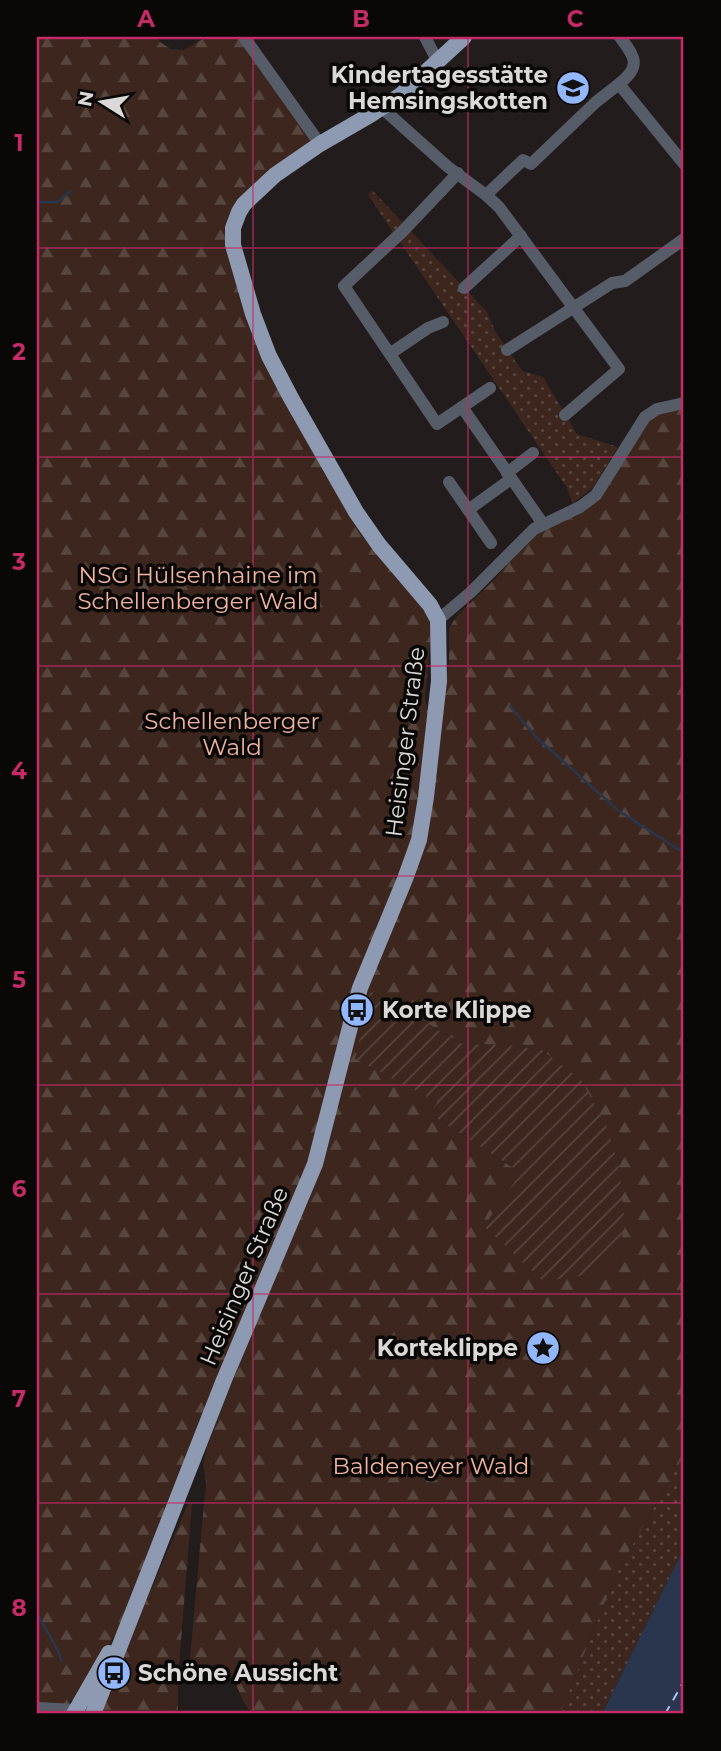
<svg xmlns="http://www.w3.org/2000/svg" width="721" height="1751" font-family="Montserrat,sans-serif">
<style>
.grass{fill:url(#grass-dots)}
.forest{fill:url(#forest-firs);fill-rule:evenodd}
.garden{fill:url(#garden-furrows)}
.water{fill:#29364d}
.lines{fill:none;stroke-linecap:round;stroke-linejoin:round}
.stream{stroke:#29364d;stroke-width:2.5}
.ferry{stroke:#a8c2f4;stroke-width:2;stroke-dasharray:9 7;stroke-linecap:butt}
.minor{stroke:#565c68;stroke-width:12}
.major{stroke:#8d9ab2;stroke-width:16}
.grid{fill:none;stroke:#c42b67;stroke-width:2;stroke-opacity:0.55}
.labels{text-anchor:middle;stroke-width:7;stroke-linejoin:round;paint-order:stroke}
.poi-label{font-size:23px;font-weight:bold;fill:#dbd8d7;stroke:#0a0807;text-anchor:end}
.park-label{font-size:23px;fill:#efb39f;stroke:#0a0807}
.street-label{font-size:23px;fill:#dbd8d7;stroke:#0a0807}
.neatline{fill:none;stroke:#c42b67;stroke-width:2.5}
.grid-label{font-size:23px;text-anchor:middle;font-weight:bold;fill:#c42b67}
</style>
<defs>
<pattern id="grass-dots" width="8" height="8" patternUnits="userSpaceOnUse" patternTransform="scale(1.75)"><rect width="8" height="8" fill="#3c261e"/><path d="M2 2h.1M6 6h.1" fill="none" stroke="#58453e" stroke-width="1.8" stroke-linecap="round"/></pattern>
<pattern id="forest-firs" width="22" height="20" patternUnits="userSpaceOnUse" patternTransform="scale(1.75)"><rect width="22" height="20" fill="#3c261e"/><path d="M5 1l3.5 6h-7zM16 11l3.5 6h-7z" fill="#58453e"/></pattern>
<pattern id="garden-furrows" width="10" height="10" patternUnits="userSpaceOnUse" patternTransform="scale(1.75)"><rect width="10" height="10" fill="#3c261e"/><path d="M-1 1l2-2M0 10L10 0M9 11l2-2" fill="none" stroke="#58453e"/></pattern>
</defs>
<rect width="100%" height="100%" fill="#221d1c"/>
<g class="grass">
<path d="M 372,190 L 487,312 L 495,331 L 522,371 L 543,377 L 577,434 L 618,447 L 594,486 L 573,504 L 567,488 L 368,195 Z"/>
<path d="M 684,1455 L 684,1548 L 602,1714 L 560,1714 L 616,1574 Z"/>
</g>
<g class="forest">
<path d="M 37,37 L 156,37 L 160,42 L 171,49 L 184,50 L 206,37 L 242,37 L 319,143 L 301,155 L 233,227 L 271,366 L 423,607 L 429,617 L 431,635 L 425,699 L 430,719 L 416,838 L 309,1168 L 126,1616 L 85,1687 L 78,1697 L 70,1701 L 66,1714 L 37,1714 Z"/>
<path d="M 684,406 L 684,1455 L 616,1574 L 560,1714 L 252,1714 C 236,1695 240,1679 219,1664 L 189,1669 L 206,1482 L 203,1464 L 207,1447 L 260,1311 L 366,985 L 410,881 L 449,663 L 449,628 L 456,617 L 496,578 L 531,536 L 578,513 L 653,416 ZM 371,991 L 463,1044 L 509,1045 L 542,1050 L 543,1281 L 521,1173 L 430,1114 L 437,1102 Z"/>
<path d="M 188,1504 L 192,1504 L 178,1678 L 178,1714 L 97,1714 Z"/>
</g>
<path class="garden" d="M 370,991 L 463,1044 L 509,1045 L 542,1050 L 581,1080 L 606,1124 L 619,1168 L 625,1226 L 619,1247 L 588,1275 L 543,1281 L 484,1226 L 521,1173 L 430,1114 L 437,1102 L 355,1059 Z"/>
<path class="water" d="M 684,1548 L 684,1714 L 602,1714 L 676,1564 Z"/>
<g class="lines">
<g class="stream">
<path d="M 37,202 L 57,202 L 71,191"/>
<path d="M 510,706 L 537,738 L 619,811 L 684,853"/>
<path d="M 37,1613 C 44,1629 57,1644 61,1660"/>
</g>
<path class="ferry" d="M 665,1714 L 684,1681"/>
<g class="minor">
<path d="M 244,37 L 320,144"/>
<path d="M 425,37 L 438,62"/>
<path d="M 620,37 C 635,57 642,66 619,84 L 684,164"/>
<path d="M 382,108 L 448,167 L 486,195 L 499,207 L 619,369 L 565,415"/>
<path d="M 458,173 L 402,232 L 344,286 L 437,424 L 490,388"/>
<path d="M 486,195 L 523,160 L 531,164 L 596,102 L 619,84"/>
<path d="M 464,288 L 521,236"/>
<path d="M 507,350 L 612,283 L 625,281 L 684,239"/>
<path d="M 391,353 L 428,328 L 443,322"/>
<path d="M 462,407 L 543,524"/>
<path d="M 507,473 L 533,453"/>
<path d="M 449,482 L 491,543"/>
<path d="M 468,510 L 511,479"/>
<path d="M 438,620 L 471,592 L 534,529 L 580,507 L 596,495 L 645,417 L 657,409 L 684,403"/>
<path d="M 37,1708 L 76,1710"/>
</g>
<g class="major">
<path d="M 74,1714 L 109,1653"/>
<path d="M 93,1714 L 224,1380 L 315,1164 L 360,988 L 405,879 L 419,840 L 426,797 L 439,681 L 438,620 L 430,605 L 379,545 L 356,512 L 291,398 L 269,356 L 253,314 L 233,245 L 233,228 L 239,212 L 244,204 L 275,175 L 320,144 L 370,115 L 401,95 L 464,37"/>
</g>
</g>
<path class="grid" d="M 253,37 L 253,1714M 468,37 L 468,1714M 37,248 L 684,248M 37,457 L 684,457M 37,666 L 684,666M 37,876 L 684,876M 37,1085 L 684,1085M 37,1294 L 684,1294M 37,1503 L 684,1503"/>
<defs>
<g id="school-disc" transform="scale(1.75)"><circle r="9.5" fill="#93b7fd" stroke="#0a0807"/><path d="M0-5L7-2L0 1L-7-2ZM-4 1L0 2.5L4 1V4Q0 6-4 4Z" fill="#111"/></g>
<g id="bus-disc" transform="scale(1.75)"><circle r="9.5" fill="#93b7fd" stroke="#0a0807"/><path d="M-5-6H5V4H4V6H2V4H-2V6H-4V4H-5ZM-3.5-4V0h7V-4ZM-3.5 1.2v1.5H-2V1.2ZM2 1.2v1.5H3.5V1.2Z" fill="#111"/></g>
<g id="sight-disc" transform="scale(1.75)"><circle r="9.5" fill="#93b7fd" stroke="#0a0807"/><path d="M0-6L1.8-2.2L6-1.7L2.9 1.2L3.7 5.4L0 3.3L-3.7 5.4L-2.9 1.2L-6-1.7L-1.8-2.2Z" fill="#111"/></g>
</defs>
<g fill-rule="evenodd">
<use href="#school-disc" x="573" y="88"/>
<use href="#bus-disc" x="357" y="1010"/>
<use href="#sight-disc" x="543" y="1348"/>
<use href="#bus-disc" x="114" y="1673"/>
</g>
<g class="labels">
<g class="poi-label">
<text x="548" y="83">Kindertagesstätte<tspan x="548" dy="26">Hemsingskotten</tspan></text>
<text x="382" y="1018" text-anchor="start">Korte Klippe</text>
<text x="518" y="1356">Korteklippe</text>
<text x="138" y="1681" text-anchor="start">Schöne Aussicht</text>
</g>
<g class="park-label">
<text x="198" y="583">NSG Hülsenhaine im<tspan x="198" dy="26">Schellenberger Wald</tspan></text>
<text x="232" y="729">Schellenberger<tspan x="232" dy="26">Wald</tspan></text>
<text x="431" y="1474">Baldeneyer Wald</text>
</g>
<g class="street-label">
<text transform="translate(405 742) rotate(-83)" y="8">Heisinger Straße</text>
<text transform="translate(244 1276) rotate(-67)" y="8">Heisinger Straße</text>
</g>
</g>
<rect width="721" height="1751" fill="none" stroke="#0a0807" stroke-width="77"/>
<g transform="translate(102 102) rotate(281)" stroke="#0a0807" stroke-width="5" paint-order="stroke">
<path d="M0-5L12 26L0 18L-12 26Z" fill="#dbd8d7"/>
<text y="-10" font-size="19" font-weight="bold" text-anchor="middle" fill="#dbd8d7">N</text>
</g>
<rect x="38" y="38" width="644" height="1674" class="neatline"/>
<g class="grid-label">
<text x="146" y="27">A</text>
<text x="361" y="27">B</text>
<text x="575" y="27">C</text>
<text x="19" y="151">1</text>
<text x="19" y="360">2</text>
<text x="19" y="570">3</text>
<text x="19" y="779">4</text>
<text x="19" y="988">5</text>
<text x="19" y="1197">6</text>
<text x="19" y="1407">7</text>
<text x="19" y="1616">8</text>
</g>
</svg>
